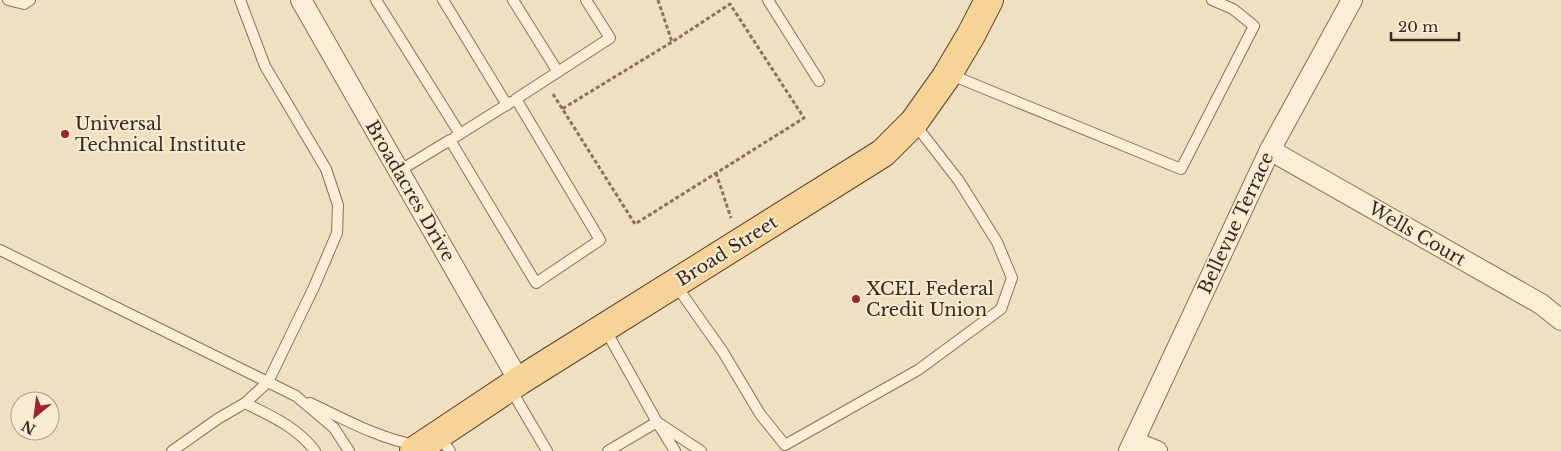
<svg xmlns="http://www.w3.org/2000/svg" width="1561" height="451" font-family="'Libre Baskerville',serif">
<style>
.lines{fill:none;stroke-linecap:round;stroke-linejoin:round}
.lane-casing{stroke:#8c7158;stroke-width:12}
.street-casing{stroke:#8c7158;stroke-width:22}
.primary-casing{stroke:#593f2d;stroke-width:30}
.path{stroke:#8c7158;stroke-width:3;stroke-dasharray:4 2.5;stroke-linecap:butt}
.lane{stroke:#fbeed6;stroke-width:10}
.street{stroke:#fbeed6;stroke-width:20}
.primary{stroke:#f6d498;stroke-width:28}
.poi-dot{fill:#9e252b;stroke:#f7ebd2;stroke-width:2}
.labels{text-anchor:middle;stroke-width:4;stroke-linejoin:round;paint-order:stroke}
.poi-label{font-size:18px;fill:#3b2a1d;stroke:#f7ebd2;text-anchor:start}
.street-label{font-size:18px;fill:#3b2a1d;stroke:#f7ebd2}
</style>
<rect width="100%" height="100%" fill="#f0e0c2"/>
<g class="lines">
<g class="lane-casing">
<g id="lane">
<path d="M 8,0 L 24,4 L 30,0"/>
<path d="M 376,0 L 460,134"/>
<path d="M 443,0 L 507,105"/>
<path d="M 513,0 L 558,72"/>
<path d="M 768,0 L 819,81"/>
<path d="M 949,74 L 1181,169 L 1254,26 L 1233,9 L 1212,0"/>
<path d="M 455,137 L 511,102"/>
<path d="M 399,171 L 450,140 L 536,283 L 600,240 L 516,99 L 610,38 L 586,0"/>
<path d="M 0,250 L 296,396 L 334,428 L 349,451"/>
<path d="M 675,284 L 723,352 L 760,414 L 785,445 L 918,370 L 1001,309 L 1012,278 L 997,242 L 959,181 L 914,123"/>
<path d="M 605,329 L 657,422 L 701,451"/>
<path d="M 510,388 L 547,451"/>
<path d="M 245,403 C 271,416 297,427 315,451"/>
<path d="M 310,403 C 344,419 378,438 415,445"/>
<path d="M 439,436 L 450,451"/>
<path d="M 172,451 L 219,418 L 245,403 L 268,382 L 314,287 L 337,233 L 338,205 L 326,169 L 265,66 L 240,0"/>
<path d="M 608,451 L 657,422 L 675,451"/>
</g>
</g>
<g class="street-casing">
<g id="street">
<path d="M 301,0 L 519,381"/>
<path d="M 1270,150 L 1541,304 L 1561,320"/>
<path d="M 1134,442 L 1157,451"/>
<path d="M 1129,451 L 1270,150 L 1352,0"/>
</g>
</g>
<g class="primary-casing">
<path id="primary" d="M 414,451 L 519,381 L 883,153 L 914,122 L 946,77 L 971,35 L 989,0"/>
</g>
<g class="path">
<path d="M 658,0 L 672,42"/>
<path d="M 553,94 L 635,224 L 804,118 L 730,4 L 672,42 L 562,109"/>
<path d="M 716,173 L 731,218"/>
</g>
<use href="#lane" class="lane"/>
<use href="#street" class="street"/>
<use href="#primary" class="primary"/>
</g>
<g class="poi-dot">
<circle cx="65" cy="134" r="5"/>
<circle cx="856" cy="299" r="5"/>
</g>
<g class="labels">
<g class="poi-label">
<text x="75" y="130">Universal<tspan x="75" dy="21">Technical Institute</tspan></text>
<text x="866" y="295">XCEL Federal<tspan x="866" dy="21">Credit Union</tspan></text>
</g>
<g class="street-label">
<text transform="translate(410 191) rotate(60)" y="6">Broadacres Drive</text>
<text transform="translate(1236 223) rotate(-65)" y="6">Bellevue Terrace</text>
<text transform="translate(1417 234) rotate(30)" y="6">Wells Court</text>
<text transform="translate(727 251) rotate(-32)" y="6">Broad Street</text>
</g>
</g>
<g transform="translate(35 416) rotate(209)"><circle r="24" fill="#f7ebd2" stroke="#ac9e8a"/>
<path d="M0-4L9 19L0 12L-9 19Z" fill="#9e252b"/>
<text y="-8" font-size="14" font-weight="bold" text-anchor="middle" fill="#3b2a1d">N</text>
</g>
<path d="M1391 32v8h68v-8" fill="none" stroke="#3b2a1d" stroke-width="2.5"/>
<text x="1398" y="32" font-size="15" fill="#3b2a1d" stroke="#f7ebd2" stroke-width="4" paint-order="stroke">20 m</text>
</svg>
